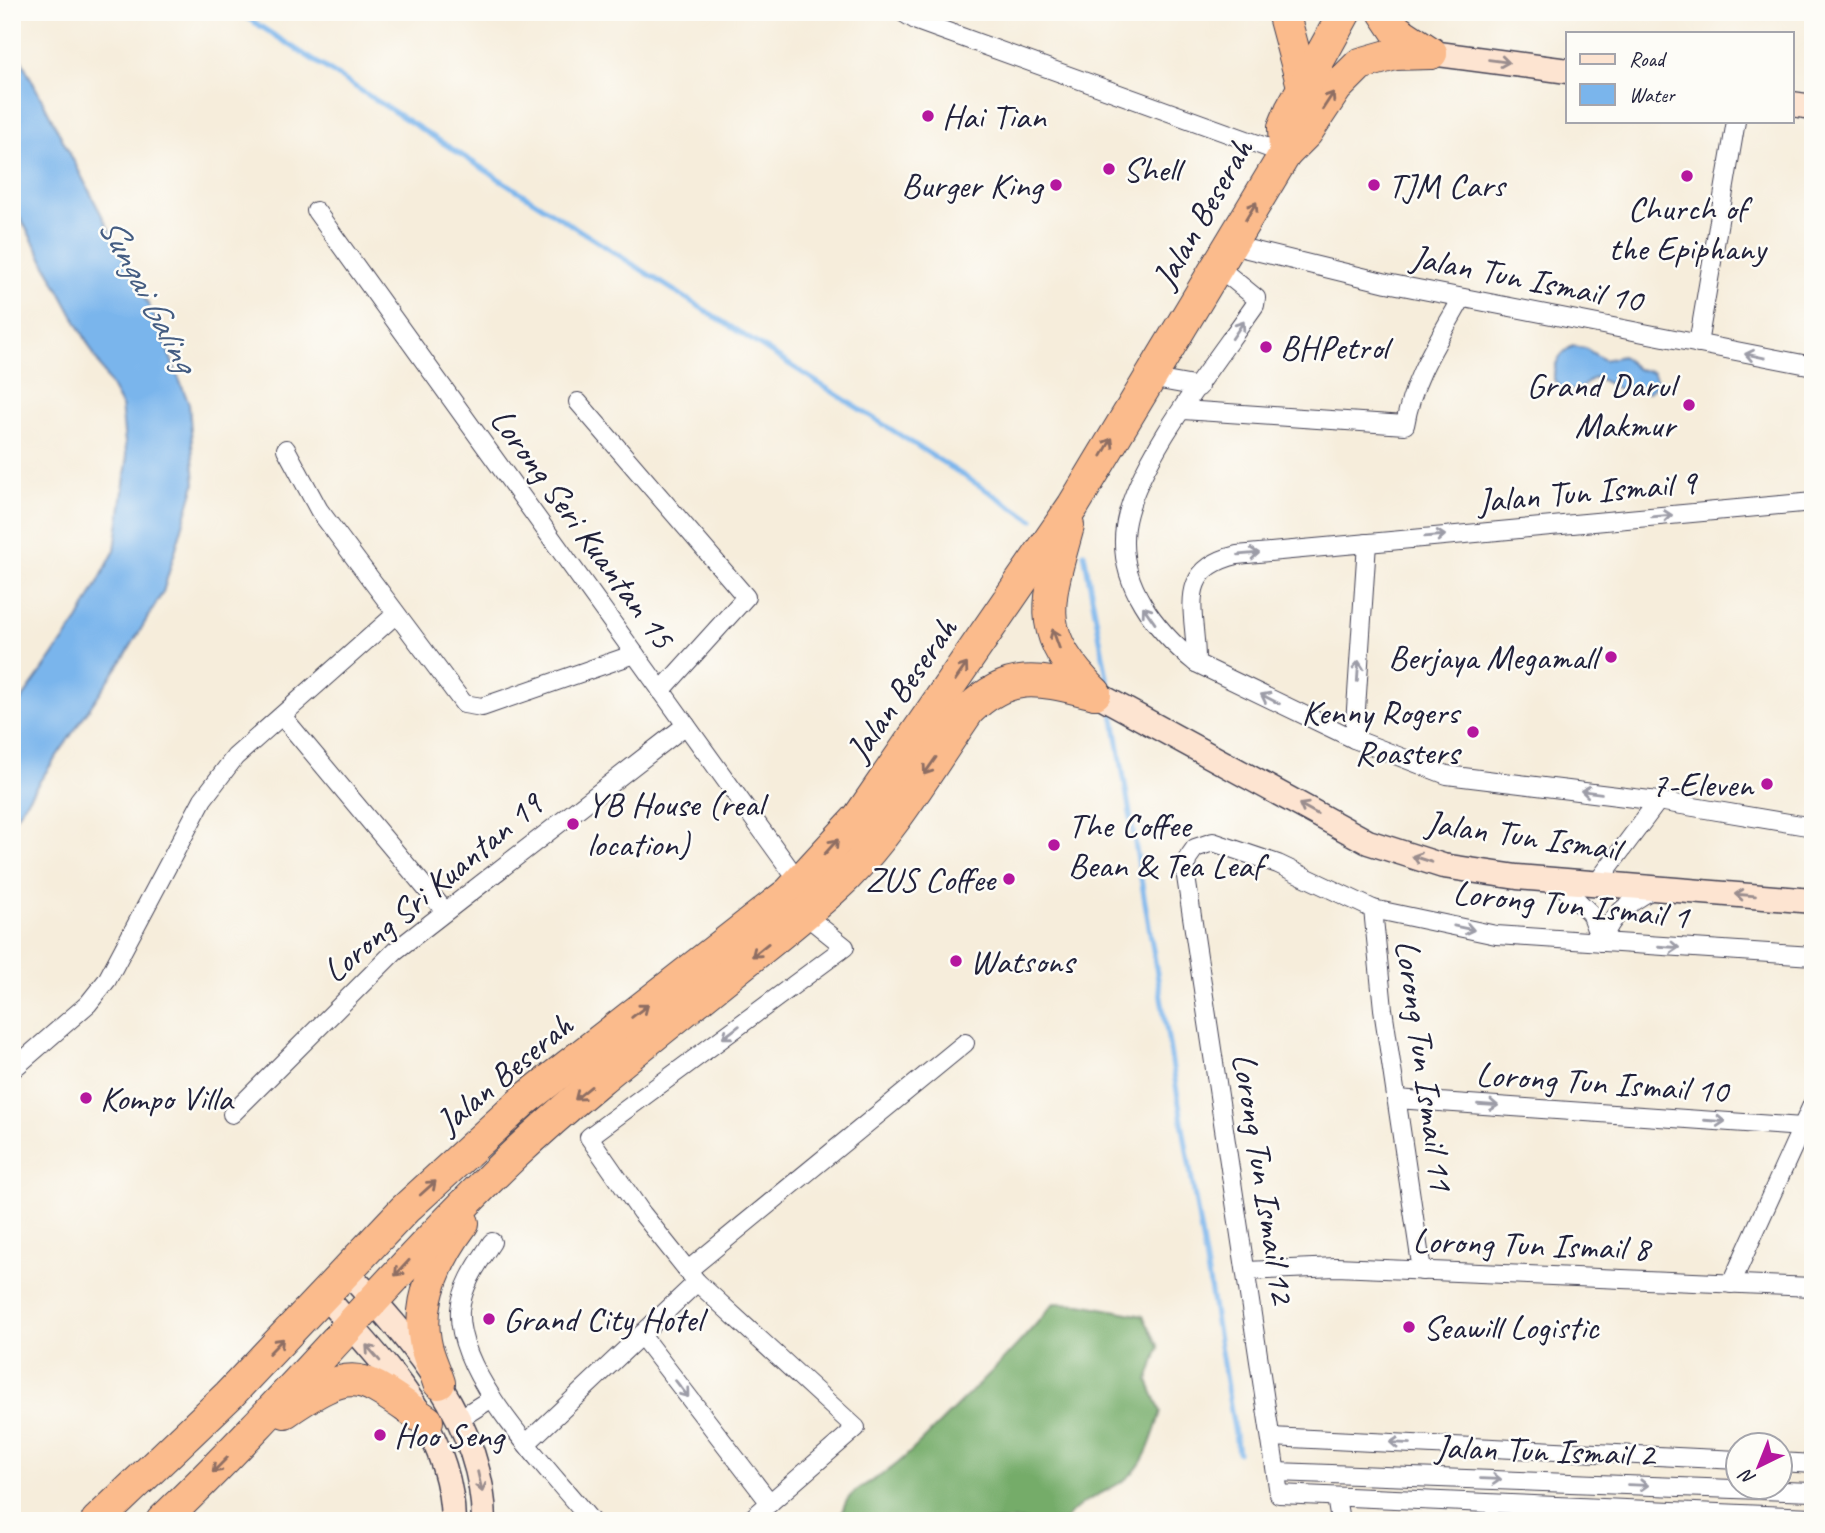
<svg xmlns="http://www.w3.org/2000/svg" width="1825" height="1533" font-family="Caveat,sans-serif">
<style>
.forest{fill:#75ac69;stroke:#4c6752;stroke-width:2}
.water{fill:#7ab5ec;stroke:#4e6c94;stroke-width:2}
.lines{fill:none;stroke-linecap:round;stroke-linejoin:round}
.stream{stroke:#7ab5ec;stroke-width:5}
.street-casing{stroke:#424053;stroke-width:20}
.secondary-casing{stroke:#424053;stroke-width:27}
.highway-casing{stroke:#424053;stroke-width:34}
.street{stroke:#fff;stroke-width:18}
.secondary{stroke:#fde4d1;stroke-width:24}
.highway{stroke:#fbbb8c;stroke-width:32}
.oneway{stroke:#9a8d8e}
.oneway2{stroke:#8e6e64}
.oneway3{stroke:#9c9ca7}
.poi-dot{fill:#b5179e;stroke:#fdfcf7;stroke-width:2.5}
.labels{text-anchor:middle;stroke-width:5;stroke-linejoin:round;paint-order:stroke}
.poi-label{font-size:35px;fill:#22223b;stroke:#fdfcf7;text-anchor:start}
.street-label{font-size:35px;fill:#22223b;stroke:#fdfcf7}
.water-label{font-size:37px;font-style:italic;fill:#455d82;stroke:#fdfcf7}
</style>
<rect width="100%" height="100%" fill="#fdfcf7"/>
<filter id="ink" filterUnits="userSpaceOnUse"><feTurbulence type="fractalNoise" baseFrequency=".0143" numOctaves="2"/><feDisplacementMap in="SourceGraphic" scale="14" xChannelSelector="R" yChannelSelector="G"/><feConvolveMatrix kernelMatrix="1 2 1 2 8 2 1 2 1" color-interpolation-filters="sRGB"/></filter>
<filter id="wash" filterUnits="userSpaceOnUse"><feTurbulence type="fractalNoise" baseFrequency=".00686" numOctaves="4" result="noise"/><feDisplacementMap in="SourceGraphic" scale="28" xChannelSelector="R" yChannelSelector="G"/><feGaussianBlur stdDeviation="1.57" result="paint"/><feColorMatrix in="noise" values="0 0 0 0 0 0 0 0 0 0 0 0 0 0 0 0 0 1.4 0 .05"/><feComposite in="paint" operator="in"/></filter>
<g filter="url(#wash)">
<rect width="100%" height="100%" fill="#f6eddb"/>
<path class="forest" d="M 1054,1303 L 1081,1304 L 1143,1316 L 1159,1347 L 1148,1381 L 1161,1412 C 1155,1429 1150,1450 1140,1464 C 1122,1492 1083,1493 1065,1521 L 842,1521 C 840,1495 862,1487 880,1476 C 902,1463 922,1440 940,1423 C 979,1384 1019,1346 1054,1303 Z"/>
<g class="water">
<path d="M 12,42 L 153,314 L 189,404 L 195,484 L 163,592 L 125,656 L 12,822 L 12,713 L 79,619 L 115,550 L 127,462 L 121,405 L 12,202 Z"/>
<path d="M 1573,346 L 1585,348 L 1604,360 L 1622,356 L 1637,369 L 1653,372 L 1658,383 L 1648,393 L 1636,388 L 1628,393 L 1595,377 L 1578,390 L 1564,390 L 1554,380 C 1553,365 1560,353 1573,346 Z"/>
</g>
<g class="lines">
<g class="stream">
<path d="M 238,12 L 1033,520"/>
<path d="M 1084,553 L 1110,693"/>
<path d="M 1113,713 L 1238,1452"/>
</g>
</g>
</g>
<g filter="url(#ink)">
<g class="lines">
<g class="street-casing">
<g id="street">
<path d="M 902,12 L 917,21 L 1285,154"/>
<path d="M 316,211 L 799,882"/>
<path d="M 1231,245 L 1387,283 L 1813,366"/>
<path d="M 1698,344 L 1736,121"/>
<path d="M 1149,378 L 1199,387"/>
<path d="M 578,402 L 746,597 L 661,691"/>
<path d="M 1183,410 L 1405,425 C 1413,377 1439,340 1462,298"/>
<path d="M 286,449 L 319,510 L 464,704 L 482,707 L 635,654"/>
<path d="M 1813,502 L 1237,555 C 1173,570 1197,614 1196,663 L 1354,739 L 1447,775 L 1658,801 L 1813,827"/>
<path d="M 1196,663 C 1156,631 1117,583 1125,527 C 1134,463 1217,360 1255,305 L 1256,298 L 1218,267"/>
<path d="M 282,716 L 444,910"/>
<path d="M 1354,739 L 1367,543"/>
<path d="M 1556,880 L 1590,913 L 1601,942"/>
<path d="M 1596,884 L 1658,801"/>
<path d="M 1373,909 L 1383,1009 L 1422,1271"/>
<path d="M 1601,942 C 1613,912 1628,904 1655,888"/>
<path d="M 1813,956 L 1496,935 L 1373,909 L 1278,864 L 1213,842 L 1195,848 L 1188,858 L 1185,870 L 1279,1494 L 1813,1517"/>
<path d="M 12,1070 L 88,1004 L 107,980 L 203,799 L 235,757 L 395,615"/>
<path d="M 1396,1099 L 1803,1127"/>
<path d="M 232,1114 L 395,951 L 686,725"/>
<path d="M 492,1242 C 479,1262 462,1285 460,1310 C 456,1377 550,1470 591,1521"/>
<path d="M 687,1271 L 965,1043"/>
<path d="M 1246,1271 L 1336,1267 L 1813,1287"/>
<path d="M 1731,1284 L 1813,1103"/>
<path d="M 641,1335 L 770,1503"/>
<path d="M 459,1419 L 492,1398"/>
<path d="M 1271,1437 L 1738,1460"/>
<path d="M 527,1443 L 697,1282"/>
<path d="M 1780,1462 L 1813,1464"/>
<path d="M 1276,1472 L 1813,1492"/>
<path d="M 1336,1497 L 1340,1521"/>
<path d="M 749,1521 L 856,1428 L 697,1282 L 641,1212 L 589,1137 L 845,947 L 804,914"/>
</g>
</g>
<g class="secondary-casing">
<g id="secondary">
<path d="M 1431,53 L 1568,71"/>
<path d="M 1792,104 L 1813,107"/>
<path d="M 1095,693 L 1368,842 L 1443,866 L 1517,877 L 1813,901"/>
<path d="M 346,1271 C 411,1339 483,1422 484,1521"/>
<path d="M 324,1295 C 382,1363 451,1425 453,1521"/>
</g>
</g>
<g class="highway-casing">
<g id="highway">
<path d="M 1283,12 L 1303,86"/>
<path d="M 1384,12 L 1396,30 L 1431,53"/>
<path d="M 1285,154 L 1306,133 L 1336,88 L 1360,64 L 1395,54 L 1431,53"/>
<path d="M 1068,526 C 1047,604 1033,631 1095,693"/>
<path d="M 439,1383 C 435,1370 427,1355 425,1341 C 417,1299 439,1255 463,1223"/>
<path d="M 285,1412 C 358,1362 360,1376 427,1421"/>
<path d="M 97,1521 L 229,1395 L 405,1209 L 523,1101 L 789,893 L 859,817 L 1073,506 L 1285,154 L 1284,127 L 1291,110 L 1345,12"/>
<path d="M 162,1521 C 285,1404 392,1272 514,1155 C 585,1088 664,1028 740,966 C 776,937 813,909 846,877 C 894,829 930,766 969,710 C 1011,669 1042,680 1095,693"/>
</g>
</g>
<use href="#street" class="street"/>
<use href="#secondary" class="secondary"/>
<use href="#highway" class="highway"/>
</g>
<defs><path id="oneway-shaft" d="M-6 0H5M1.5-3L5.5 0L1.5 3" fill="none" stroke-width="1.6" stroke-linecap="round" stroke-linejoin="round" transform="scale(1.75)"/></defs>
<g class="oneway">
<use href="#oneway-shaft" transform="translate(1499 61) rotate(7)"/>
<use href="#oneway-shaft" transform="translate(1308 809) rotate(-151)"/>
<use href="#oneway-shaft" transform="translate(1422 859) rotate(-162)"/>
<use href="#oneway-shaft" transform="translate(1745 895) rotate(-175)"/>
<use href="#oneway-shaft" transform="translate(373 1353) rotate(-131)"/>
<use href="#oneway-shaft" transform="translate(480 1482) rotate(77)"/>
</g>
<g class="oneway2">
<use href="#oneway-shaft" transform="translate(1328 101) rotate(-57)"/>
<use href="#oneway-shaft" transform="translate(1251 211) rotate(-59)"/>
<use href="#oneway-shaft" transform="translate(1107 447) rotate(-60)"/>
<use href="#oneway-shaft" transform="translate(1056 639) rotate(-110)"/>
<use href="#oneway-shaft" transform="translate(961 672) rotate(-55)"/>
<use href="#oneway-shaft" transform="translate(930 766) rotate(125)"/>
<use href="#oneway-shaft" transform="translate(831 847) rotate(-48)"/>
<use href="#oneway-shaft" transform="translate(760 950) rotate(141)"/>
<use href="#oneway-shaft" transform="translate(640 1011) rotate(-38)"/>
<use href="#oneway-shaft" transform="translate(583 1093) rotate(141)"/>
<use href="#oneway-shaft" transform="translate(428 1188) rotate(-42)"/>
<use href="#oneway-shaft" transform="translate(402 1268) rotate(133)"/>
<use href="#oneway-shaft" transform="translate(276 1346) rotate(-46)"/>
<use href="#oneway-shaft" transform="translate(220 1465) rotate(135)"/>
</g>
<g class="oneway3">
<use href="#oneway-shaft" transform="translate(1238 330) rotate(-56)"/>
<use href="#oneway-shaft" transform="translate(1755 356) rotate(-168)"/>
<use href="#oneway-shaft" transform="translate(1662 516) rotate(-5)"/>
<use href="#oneway-shaft" transform="translate(1435 536) rotate(-5)"/>
<use href="#oneway-shaft" transform="translate(1249 554) rotate(-5)"/>
<use href="#oneway-shaft" transform="translate(1149 615) rotate(-125)"/>
<use href="#oneway-shaft" transform="translate(1358 671) rotate(-86)"/>
<use href="#oneway-shaft" transform="translate(1270 699) rotate(-153)"/>
<use href="#oneway-shaft" transform="translate(1591 792) rotate(-172)"/>
<use href="#oneway-shaft" transform="translate(1464 928) rotate(12)"/>
<use href="#oneway-shaft" transform="translate(1669 947) rotate(4)"/>
<use href="#oneway-shaft" transform="translate(731 1032) rotate(143)"/>
<use href="#oneway-shaft" transform="translate(1488 1105) rotate(4)"/>
<use href="#oneway-shaft" transform="translate(1715 1121) rotate(4)"/>
<use href="#oneway-shaft" transform="translate(682 1389) rotate(52)"/>
<use href="#oneway-shaft" transform="translate(1400 1443) rotate(-177)"/>
<use href="#oneway-shaft" transform="translate(1491 1479) rotate(2)"/>
<use href="#oneway-shaft" transform="translate(1638 1485) rotate(2)"/>
</g>
</g>
<g class="poi-dot">
<circle cx="928" cy="116" r="7"/>
<circle cx="1109" cy="169" r="7"/>
<circle cx="1687" cy="176" r="7"/>
<circle cx="1056" cy="185" r="7"/>
<circle cx="1374" cy="185" r="7"/>
<circle cx="1266" cy="347" r="7"/>
<circle cx="1689" cy="405" r="7"/>
<circle cx="1611" cy="657" r="7"/>
<circle cx="1473" cy="732" r="7"/>
<circle cx="1767" cy="784" r="7"/>
<circle cx="573" cy="824" r="7"/>
<circle cx="1054" cy="845" r="7"/>
<circle cx="1009" cy="879" r="7"/>
<circle cx="956" cy="961" r="7"/>
<circle cx="86" cy="1098" r="7"/>
<circle cx="489" cy="1319" r="7"/>
<circle cx="1409" cy="1327" r="7"/>
<circle cx="380" cy="1435" r="7"/>
</g>
<g class="labels">
<g class="poi-label">
<text x="942" y="128">Hai Tian</text>
<text x="1123" y="181">Shell</text>
<text x="1042" y="197" text-anchor="end">Burger King</text>
<text x="1388" y="197">TJM Cars</text>
<text x="1687" y="220" text-anchor="middle">Church of<tspan x="1687" dy="40">the Epiphany</tspan></text>
<text x="1280" y="359">BHPetrol</text>
<text x="1675" y="397" text-anchor="end">Grand Darul<tspan x="1675" dy="40">Makmur</tspan></text>
<text x="1597" y="669" text-anchor="end">Berjaya Megamall</text>
<text x="1459" y="724" text-anchor="end">Kenny Rogers<tspan x="1459" dy="40">Roasters</tspan></text>
<text x="1753" y="796" text-anchor="end">7-Eleven</text>
<text x="587" y="816">YB House (real<tspan x="587" dy="40">location)</tspan></text>
<text x="1068" y="837">The Coffee<tspan x="1068" dy="40">Bean &amp; Tea Leaf</tspan></text>
<text x="995" y="891" text-anchor="end">ZUS Coffee</text>
<text x="970" y="973">Watsons</text>
<text x="100" y="1110">Kompo Villa</text>
<text x="503" y="1331">Grand City Hotel</text>
<text x="1423" y="1339">Seawill Logistic</text>
<text x="394" y="1447">Hoo Seng</text>
</g>
<g class="street-label">
<text transform="translate(1202 213) rotate(-60)" y="12">Jalan Beserah</text>
<text transform="translate(1527 278) rotate(11)" y="12">Jalan Tun Ismail 10</text>
<text transform="translate(1587 491) rotate(-5)" y="12">Jalan Tun Ismail 9</text>
<text transform="translate(583 528) rotate(54)" y="12">Lorong Seri Kuantan 15</text>
<text transform="translate(901 689) rotate(-55)" y="12">Jalan Beserah</text>
<text transform="translate(1523 835) rotate(8)" y="12">Jalan Tun Ismail</text>
<text transform="translate(432 887) rotate(-40)" y="12">Lorong Sri Kuantan 19</text>
<text transform="translate(1571 904) rotate(6)" y="12">Lorong Tun Ismail 1</text>
<text transform="translate(1425 1065) rotate(82)" y="12">Lorong Tun Ismail 11</text>
<text transform="translate(504 1073) rotate(-40)" y="12">Jalan Beserah</text>
<text transform="translate(1602 1082) rotate(4)" y="12">Lorong Tun Ismail 10</text>
<text transform="translate(1264 1178) rotate(81)" y="12">Lorong Tun Ismail 12</text>
<text transform="translate(1531 1244) rotate(2)" y="12">Lorong Tun Ismail 8</text>
<text transform="translate(1545 1450) rotate(2)" y="12">Jalan Tun Ismail 2</text>
</g>
<g class="water-label">
<text transform="translate(149 293) rotate(62)" y="13">Sungai Galing</text>
</g>
</g>
<rect width="1825" height="1533" fill="none" stroke="#fdfcf7" stroke-width="42"/>
<rect x="1566" y="32" width="228" height="91" fill="#fdfcf7" stroke="#a5a5ac" stroke-width="2"/>
<rect x="1580" y="54" width="35" height="10" fill="#fde4d1" stroke="#a5a5ac" stroke-width="2"/>
<text x="1629" y="66" font-size="21" fill="#22223b">Road</text>
<rect x="1580" y="84" width="35" height="21" fill="#7ab5ec" stroke="#a5a5ac" stroke-width="2"/>
<text x="1629" y="102" font-size="21" fill="#22223b">Water</text>
<g transform="translate(1759 1466) rotate(223)"><circle r="33" fill="#fdfcf7" stroke="#a5a5ac" stroke-width="2"/>
<path d="M0-5L12 26L0 18L-12 26Z" fill="#b5179e"/>
<text y="-10" font-size="19" font-weight="bold" text-anchor="middle" fill="#22223b">N</text>
</g>
</svg>
